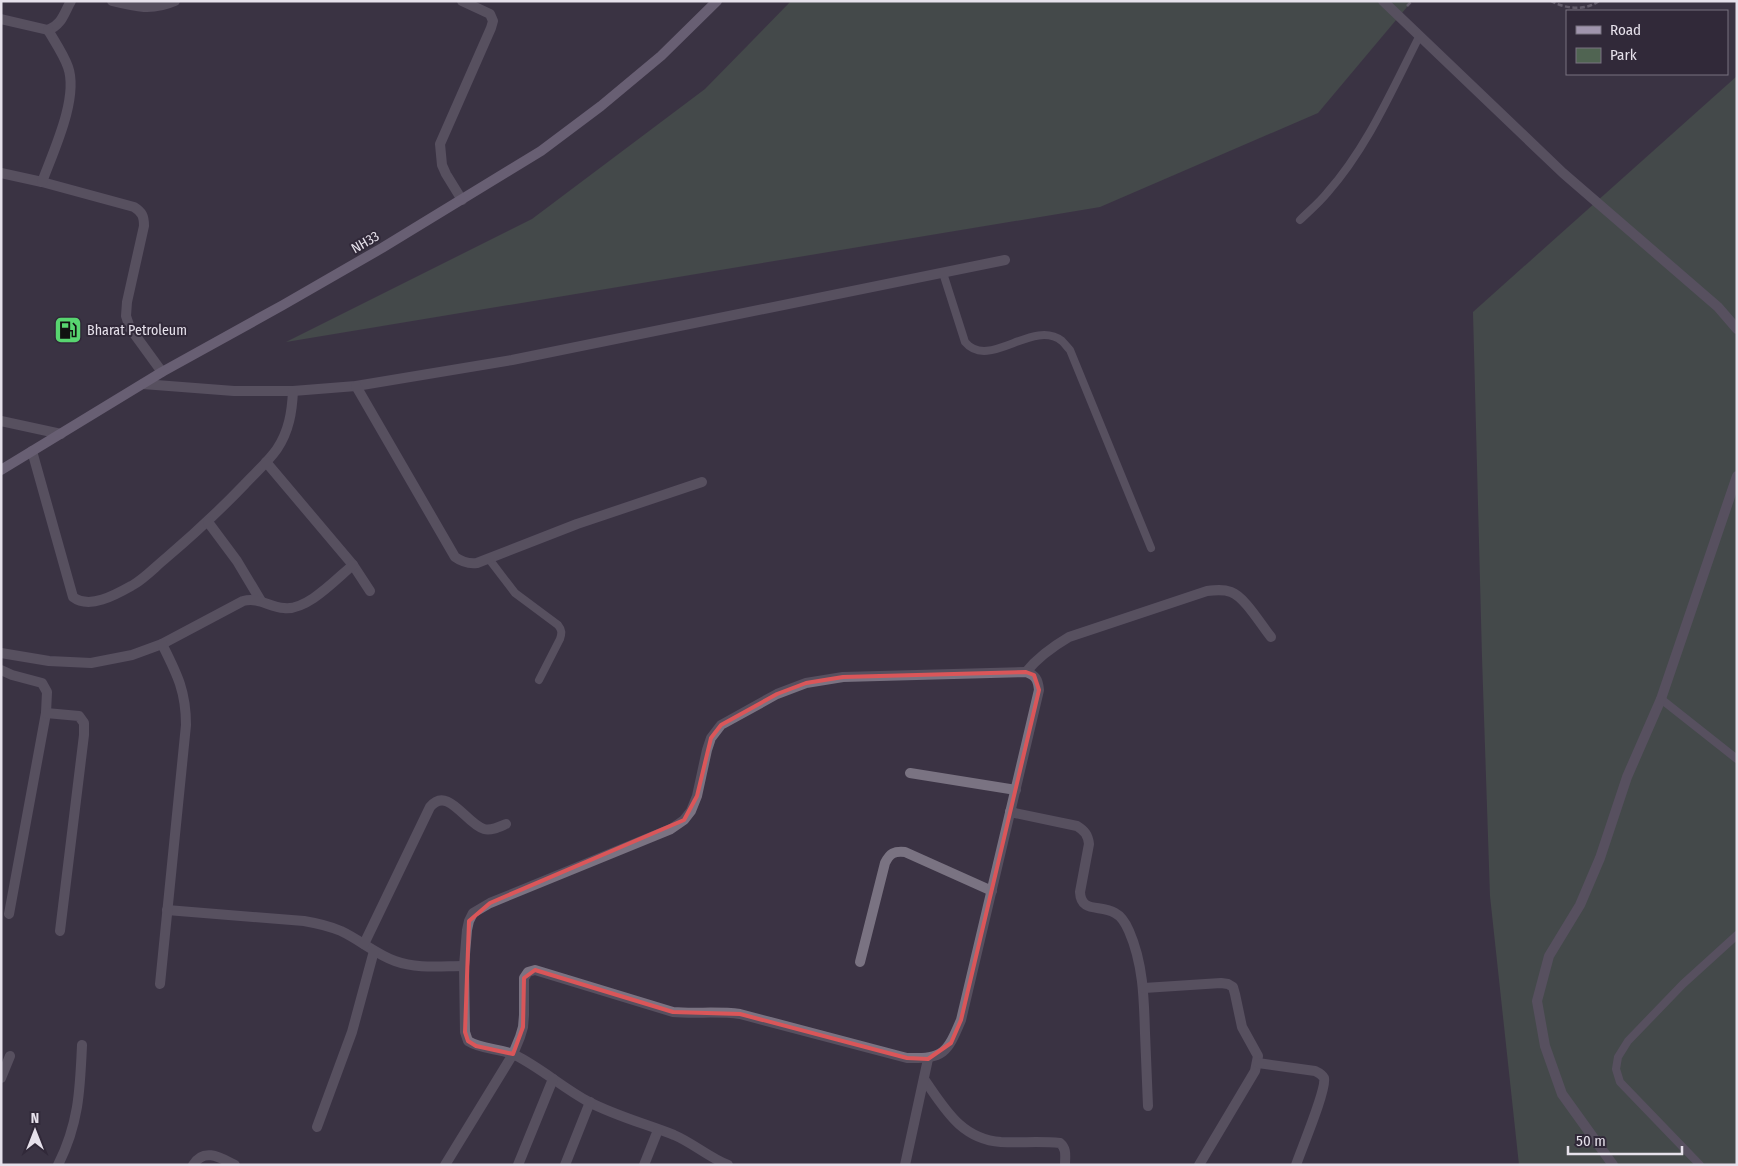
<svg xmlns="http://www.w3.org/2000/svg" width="1738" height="1166" font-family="'Fira Sans Condensed',sans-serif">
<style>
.green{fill:#506452}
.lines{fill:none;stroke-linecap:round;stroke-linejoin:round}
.path{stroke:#918b98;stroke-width:2.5;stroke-dasharray:5 2.5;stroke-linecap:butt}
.lane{stroke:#7a7382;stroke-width:8}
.street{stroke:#7a7382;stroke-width:10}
.secondary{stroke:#a095ad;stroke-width:10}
.marked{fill:none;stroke:#da5659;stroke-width:4;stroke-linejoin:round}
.labels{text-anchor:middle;stroke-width:4;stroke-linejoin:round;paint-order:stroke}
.street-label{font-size:14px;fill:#e6e1eb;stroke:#312939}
.poi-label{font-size:14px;fill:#e6e1eb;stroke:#312939;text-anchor:start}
</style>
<rect width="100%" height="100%" fill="#3b3344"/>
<g class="green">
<path d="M 791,1 L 1412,1 L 1318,113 L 1100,207 L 286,342 L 532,219 L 705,89 Z"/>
<path d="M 1737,76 L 1737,1165 L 1519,1165 L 1490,896 L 1482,657 L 1473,312 Z"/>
</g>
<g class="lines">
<g class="path">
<path d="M 1551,1 C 1565,9 1586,11 1599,1"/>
<path d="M 1407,6 L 1412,1"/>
</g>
<g class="lane">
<path d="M 1300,220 C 1309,211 1319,203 1327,193 C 1367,148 1392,90 1419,37"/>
<path d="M 943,273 L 965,342 C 989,371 1033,318 1062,341 C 1065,344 1068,348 1070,350 L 1151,548"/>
<path d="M 489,559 L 515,593 L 558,625 C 562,630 562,633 560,639 L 539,680"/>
<path d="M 1661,699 L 1737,759"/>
<path d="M 1700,1165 L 1620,1082 L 1616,1069 L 1618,1057 L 1628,1041 L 1683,984 L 1737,935"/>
</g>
<g class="street">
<path d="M 112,1 C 136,7 152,11 175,1"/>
<path d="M 462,1 L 490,14 L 493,21 L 491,28 L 440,144 L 442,165 L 446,174 L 462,200"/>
<path d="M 1383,1 L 1563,173 L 1718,307 L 1737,329"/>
<path d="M 1,19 L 48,30 C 62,25 64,13 71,1"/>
<path d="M 1,173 L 42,182 L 134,207 C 142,212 144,216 144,226 L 127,302 L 126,316 L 130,328 L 162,372"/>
<path d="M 42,182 C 53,152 79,98 68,67 C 64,55 55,42 48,30"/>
<path d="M 143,384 L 234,391 L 293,391 L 356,386 L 512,360 L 1005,260"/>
<path d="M 356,386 L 455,557 C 462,562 468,564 477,563 L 577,524 L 702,482"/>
<path d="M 1,421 L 61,434"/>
<path d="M 32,451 L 73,597 C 90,610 117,594 133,585 C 145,578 155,567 166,558 C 193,535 219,511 244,485 C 255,473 268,462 277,449 C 289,431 292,412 293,391"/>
<path d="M 266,462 L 353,565 L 370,591"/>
<path d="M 208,522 L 237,561 L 261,601"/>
<path d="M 1,653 L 49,661 L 91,663 L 132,655 L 162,644 L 243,601 C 259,597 269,607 284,608 C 307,611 336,579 353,565"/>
<path d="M 1,670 L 12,675 L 42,683 L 47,692 L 46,713 L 9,914"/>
<path d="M 1026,672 C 1038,657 1052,647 1069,637 L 1207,591 C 1215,590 1223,589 1231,592 C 1245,597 1261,625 1271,637"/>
<path d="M 46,713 L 79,716 L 84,723 L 84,735 L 60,931"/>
<path d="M 910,773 L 1016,790"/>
<path d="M 1010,812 L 1077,826 C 1085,831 1088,835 1089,844 L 1080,892 C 1081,914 1101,904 1115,913 C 1121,916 1126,924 1129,931 C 1143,963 1144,997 1145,1033 C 1146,1057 1147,1081 1148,1106"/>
<path d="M 167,910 L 304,921 C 316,923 329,926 341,931 C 360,940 376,954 395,961 C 417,969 441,966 464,966"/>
<path d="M 364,944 L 430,807 C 448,785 466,824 484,829 C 491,831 499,827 506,824"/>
<path d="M 860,962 L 885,863 C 890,853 894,851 905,852 L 992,891"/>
<path d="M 160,984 L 186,725 C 186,691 177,674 162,644"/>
<path d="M 1144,988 L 1221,983 L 1228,984 L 1233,987 L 1235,994 L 1242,1027 L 1258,1056 L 1255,1071 L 1199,1165"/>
<path d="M 1258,1063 L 1315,1071 C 1319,1073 1322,1074 1324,1078 C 1327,1089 1301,1150 1296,1165"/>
<path d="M 1,1078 L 10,1056"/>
<path d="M 924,1079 C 945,1109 961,1139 1001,1142 C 1021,1143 1040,1141 1060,1143 C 1067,1149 1065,1156 1065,1165"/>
<path d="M 317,1127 L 352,1032 L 374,951"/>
<path d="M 58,1165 C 79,1123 80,1090 82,1045"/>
<path d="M 193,1165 C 204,1147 221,1158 235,1165"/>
<path d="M 445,1165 L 513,1054 L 520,1037 L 523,1027 L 524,1015 L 524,978 L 528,972 L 535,970 L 673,1012 C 695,1014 717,1011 740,1014 L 907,1058 C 944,1059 947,1053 961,1020 L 1039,690 C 1038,679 1035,675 1026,672 L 843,677 L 806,683 L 777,694 L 721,725 L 711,738 L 707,750 L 697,796 L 691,811 L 684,820 L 671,829 L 490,903 L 473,913 L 469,921 L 467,930 L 464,966 L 465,1032 L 468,1041 C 482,1050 500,1048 515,1055 C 541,1068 563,1088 589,1102 C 616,1116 646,1124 674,1135 C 693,1143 708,1157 728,1165"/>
<path d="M 518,1165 L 553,1079"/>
<path d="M 565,1165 L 590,1102"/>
<path d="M 644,1165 L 658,1130"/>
<path d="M 905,1165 L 928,1059"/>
<path d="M 1613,1165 L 1562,1094 L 1545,1046 L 1537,1001 L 1549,956 L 1580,905 L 1600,858 L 1627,777 L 1661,699 L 1737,476"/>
</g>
<path class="secondary" d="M 1,470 L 162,372 L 283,305 L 382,248 L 541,151 L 601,106 L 661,56 L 717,1"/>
</g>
<path d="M0 0H1738V1166H0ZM 1026,672 L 1034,675 L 1039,690 L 961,1020 L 951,1043 L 928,1059 L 907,1058 L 740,1014 L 673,1012 L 535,970 L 524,978 L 523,1027 L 513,1054 L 476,1046 L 468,1041 L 465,1032 L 469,921 L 490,903 L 684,820 L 697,796 L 711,738 L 721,725 L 777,694 L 806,683 L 843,677 Z" fill="#3b3344" fill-opacity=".55" fill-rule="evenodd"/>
<path class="marked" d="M 1026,672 L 1034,675 L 1039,690 L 961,1020 L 951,1043 L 928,1059 L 907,1058 L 740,1014 L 673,1012 L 535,970 L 524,978 L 523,1027 L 513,1054 L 476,1046 L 468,1041 L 465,1032 L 469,921 L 490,903 L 684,820 L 697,796 L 711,738 L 721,725 L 777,694 L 806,683 L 843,677 Z"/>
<defs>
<g id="fuel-square" transform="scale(1.4375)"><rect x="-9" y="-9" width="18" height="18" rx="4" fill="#58d570" stroke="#312939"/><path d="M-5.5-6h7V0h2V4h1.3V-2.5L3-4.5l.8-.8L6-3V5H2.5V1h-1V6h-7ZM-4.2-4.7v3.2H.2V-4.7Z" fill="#111"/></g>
</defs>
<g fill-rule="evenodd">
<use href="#fuel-square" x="68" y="330"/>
</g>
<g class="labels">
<g class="street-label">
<text transform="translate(365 242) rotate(-30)" y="5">NH33</text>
</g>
<g class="poi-label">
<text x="87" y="335">Bharat Petroleum</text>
</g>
</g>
<rect width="1738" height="1166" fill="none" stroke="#e6e1eb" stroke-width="5"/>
<rect x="1566" y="10" width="162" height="65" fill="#312939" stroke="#797380"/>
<rect x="1576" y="26" width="25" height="8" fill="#a095ad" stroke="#797380"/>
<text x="1610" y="35" font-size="15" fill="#e6e1eb">Road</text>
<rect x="1576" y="48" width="25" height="15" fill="#506452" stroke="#797380"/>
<text x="1610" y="60" font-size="15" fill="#e6e1eb">Park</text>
<g transform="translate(35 1131)" stroke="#312939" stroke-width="4" paint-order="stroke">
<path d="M0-4L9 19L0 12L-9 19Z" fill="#e6e1eb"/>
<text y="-8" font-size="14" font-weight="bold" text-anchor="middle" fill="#e6e1eb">N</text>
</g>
<path d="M1568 1146v8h114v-8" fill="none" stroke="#e6e1eb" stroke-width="2.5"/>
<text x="1576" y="1146" font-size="15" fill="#e6e1eb" stroke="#312939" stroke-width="4" paint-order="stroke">50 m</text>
</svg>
